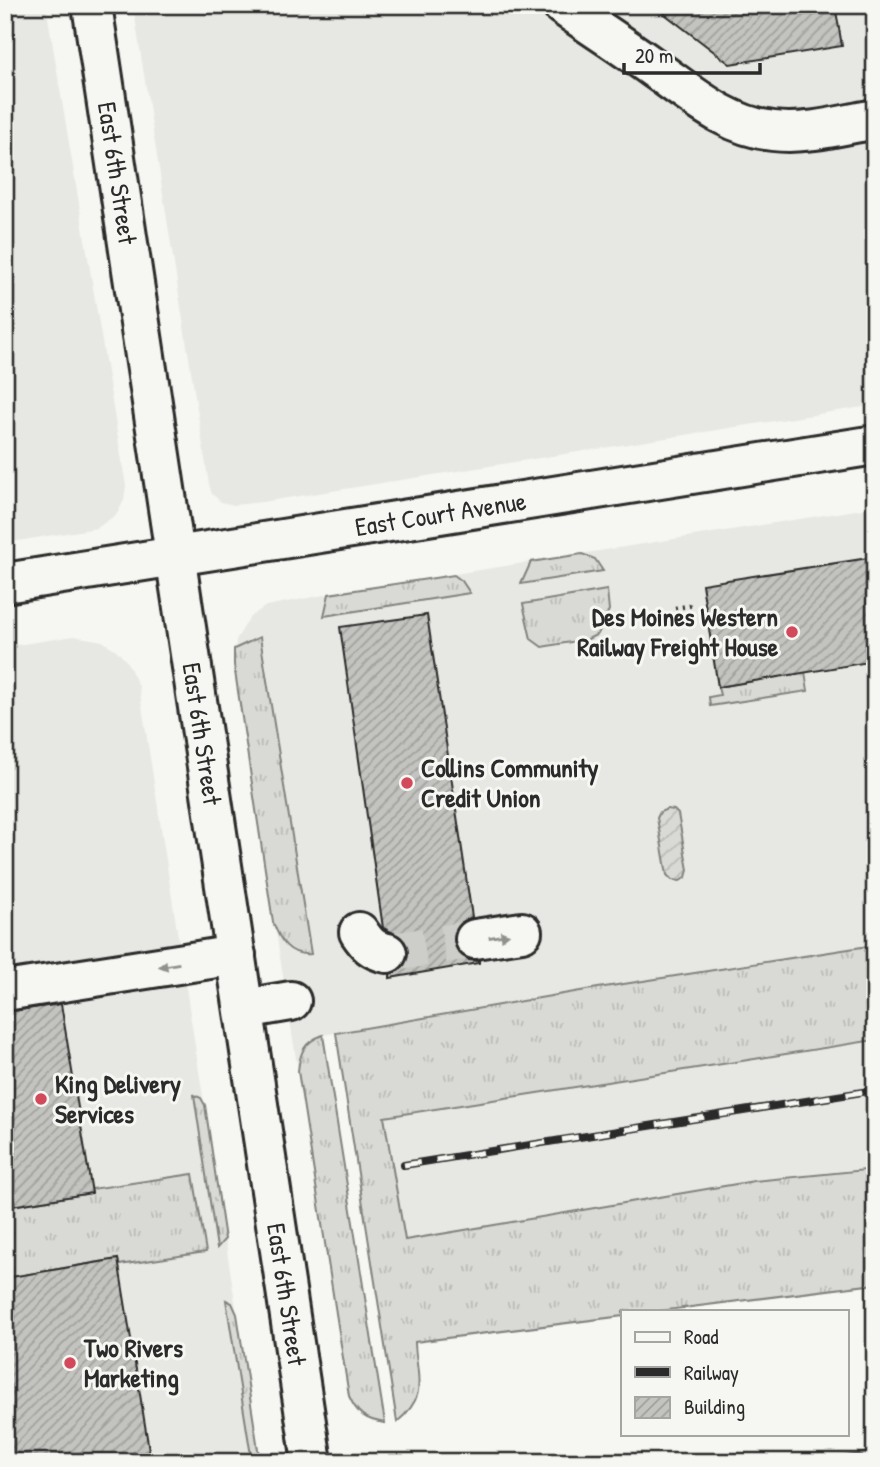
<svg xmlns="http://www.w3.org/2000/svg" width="880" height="1467" font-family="'Patrick Hand',sans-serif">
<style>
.built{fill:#e7e7e3}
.grass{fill:url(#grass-tufts);stroke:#828280;stroke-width:2}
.garden{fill:url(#garden-furrows);stroke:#828280;stroke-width:2}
.building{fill:url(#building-hatch);stroke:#2b2b2b;stroke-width:2}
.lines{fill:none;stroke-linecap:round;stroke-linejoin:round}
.minor-tunnel{stroke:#cdcdca;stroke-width:38;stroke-dasharray:38 19;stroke-linecap:butt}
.minor-casing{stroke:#2b2b2b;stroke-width:44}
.major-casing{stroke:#2b2b2b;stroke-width:44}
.path{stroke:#2b2b2b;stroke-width:4.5;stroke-dasharray:2 5;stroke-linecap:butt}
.minor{stroke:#f6f6f2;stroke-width:38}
.major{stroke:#f6f6f2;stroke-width:38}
.rail-casing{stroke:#2b2b2b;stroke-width:8}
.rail{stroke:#f6f6f2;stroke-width:5;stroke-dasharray:16;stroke-linecap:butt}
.oneway{fill:#90908e}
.poi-dot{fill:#d1495b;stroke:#f6f6f2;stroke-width:2.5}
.labels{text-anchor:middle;stroke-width:6;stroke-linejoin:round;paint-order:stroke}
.street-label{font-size:26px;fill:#2b2b2b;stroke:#f6f6f2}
.poi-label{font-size:26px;font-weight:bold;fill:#2b2b2b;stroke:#f6f6f2;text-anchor:start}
</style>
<defs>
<pattern id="grass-tufts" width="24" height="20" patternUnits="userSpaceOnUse" patternTransform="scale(1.75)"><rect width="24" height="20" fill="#d9d9d5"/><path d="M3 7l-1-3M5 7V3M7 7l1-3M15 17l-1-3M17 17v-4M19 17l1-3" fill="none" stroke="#babab7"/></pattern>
<pattern id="garden-furrows" width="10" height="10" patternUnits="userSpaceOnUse" patternTransform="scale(1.75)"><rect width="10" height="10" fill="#d9d9d5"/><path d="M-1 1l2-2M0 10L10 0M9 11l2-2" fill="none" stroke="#babab7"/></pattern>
<pattern id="building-hatch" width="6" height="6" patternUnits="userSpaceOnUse" patternTransform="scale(1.75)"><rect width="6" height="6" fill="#c3c3c0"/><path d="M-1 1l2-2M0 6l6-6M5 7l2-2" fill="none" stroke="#9f9f9c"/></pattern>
</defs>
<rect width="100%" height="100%" fill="#f6f6f2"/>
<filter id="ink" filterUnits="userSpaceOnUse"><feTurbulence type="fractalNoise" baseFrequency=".0143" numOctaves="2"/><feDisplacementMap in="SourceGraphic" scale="14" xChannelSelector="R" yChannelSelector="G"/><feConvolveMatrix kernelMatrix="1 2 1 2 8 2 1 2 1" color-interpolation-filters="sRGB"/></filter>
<g filter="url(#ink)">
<g class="built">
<path d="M 5,5 L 46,5 L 126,486 L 124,500 L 117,514 L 97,528 L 5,543 Z"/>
<path d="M 133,5 L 875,5 L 875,405 L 262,502 L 234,505 L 221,502 L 212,494 L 209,484 Z"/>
<path d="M 875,507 L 875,945 L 598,988 L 323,1035 L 311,1040 L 300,1056 L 298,1071 L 234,665 L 236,640 L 250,617 L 266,606 L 329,594 Z"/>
<path d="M 74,636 L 102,641 L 116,650 L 127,662 L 139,687 L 260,1462 L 5,1462 L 5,647 Z"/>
<path d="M 875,1040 L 875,1169 L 754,1181 L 405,1240 L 384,1117 Z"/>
</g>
<g class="grass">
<path d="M 582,554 L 595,559 L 603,571 L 521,584 L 531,562 Z"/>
<path d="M 454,575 L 462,581 L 470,593 L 324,616 L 329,594 Z"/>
<path d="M 607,590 L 609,610 L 598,634 L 588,639 L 542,647 L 531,639 L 523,604 Z"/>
<path d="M 260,637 L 311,954 C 289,956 280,941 273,922 L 234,665 L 234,649 Z"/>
<path d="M 805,672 L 808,691 L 710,706 L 709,697 L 720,695 L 718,687 Z"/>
<path d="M 875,945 L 875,1040 L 384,1117 L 405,1240 L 754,1181 L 875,1169 L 875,1284 L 659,1311 L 623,1311 L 623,1316 L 415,1342 C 416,1378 430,1394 397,1422 L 336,1033 L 598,988 Z"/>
<path d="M 323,1035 L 385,1423 C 365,1420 357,1414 349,1396 L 298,1071 C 300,1052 304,1042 323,1035 Z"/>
<path d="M 194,1095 L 201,1098 L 205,1105 L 225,1239 L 217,1248 Z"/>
<path d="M 193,1174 L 206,1252 L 119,1265 L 118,1259 L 5,1278 L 5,1207 L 91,1193 L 91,1189 Z"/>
<path d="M 226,1300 L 232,1303 L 237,1314 L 260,1462 L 252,1462 Z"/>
<path d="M 875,1452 L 875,1462 L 803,1462 Z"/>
</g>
<path class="garden" d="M 667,809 L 674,810 L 678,814 L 688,870 L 686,877 L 680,881 L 672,880 L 667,875 L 657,818 L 660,812 Z"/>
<g class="building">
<path d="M 653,5 L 835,5 L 842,46 L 730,64 Z"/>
<path d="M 875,557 L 875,661 L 718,687 L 702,584 Z"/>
<path d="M 427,615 L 472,917 L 462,922 L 455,930 L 454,943 L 458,953 L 468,960 L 479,961 L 479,963 L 390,978 L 390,974 L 403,968 L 408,958 L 408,948 L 402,937 L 383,928 L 340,627 Z"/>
<path d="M 61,1004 L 92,1193 L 5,1207 L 5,1012 Z"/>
<path d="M 118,1259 L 151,1462 L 5,1462 L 5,1278 Z"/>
</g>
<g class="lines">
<path class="minor-tunnel" d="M 387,953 L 475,939"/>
<g class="minor-casing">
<g id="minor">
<path d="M 562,5 C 593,27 625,47 655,69 C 692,95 727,126 773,131 C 806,135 842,125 875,119"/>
<path id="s1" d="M 5,583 L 875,445"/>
<path d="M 359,932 C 367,944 372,950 387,953"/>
<path d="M 475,939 L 522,932"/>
<path d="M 5,991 L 236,955"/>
<path d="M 244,1009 L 291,1001"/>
</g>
</g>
<g class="major-casing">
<g id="major">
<path id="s2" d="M 92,5 L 312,1462"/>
</g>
</g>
<path class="path" d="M 675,608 L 694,605"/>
<use href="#minor" class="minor"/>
<use href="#major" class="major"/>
<g class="rail-casing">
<path id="rail" d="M 404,1165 L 875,1090"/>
</g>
<use href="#rail" class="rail"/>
</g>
<defs><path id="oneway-solid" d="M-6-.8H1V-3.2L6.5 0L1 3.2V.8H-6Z" transform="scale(1.75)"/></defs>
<g class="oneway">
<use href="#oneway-solid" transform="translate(499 936) rotate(-9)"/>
<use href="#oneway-solid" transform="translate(169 965) rotate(171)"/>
</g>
</g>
<g class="poi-dot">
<circle cx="792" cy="632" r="7"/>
<circle cx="407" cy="783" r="7"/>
<circle cx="41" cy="1099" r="7"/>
<circle cx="70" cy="1363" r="7"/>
</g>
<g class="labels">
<g class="street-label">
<text dy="9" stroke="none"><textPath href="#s2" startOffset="170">East 6th Street</textPath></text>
<text dy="9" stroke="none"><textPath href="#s1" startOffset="441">East Court Avenue</textPath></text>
<text dy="9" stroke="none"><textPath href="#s2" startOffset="737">East 6th Street</textPath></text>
<text dy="9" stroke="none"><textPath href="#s2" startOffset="1304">East 6th Street</textPath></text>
</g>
<g class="poi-label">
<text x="778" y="626" text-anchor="end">Des Moines Western<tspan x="778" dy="30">Railway Freight House</tspan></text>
<text x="421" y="777">Collins Community<tspan x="421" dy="30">Credit Union</tspan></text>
<text x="55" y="1093">King Delivery<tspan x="55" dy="30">Services</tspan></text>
<text x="84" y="1357">Two Rivers<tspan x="84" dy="30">Marketing</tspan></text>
</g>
</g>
<rect width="880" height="1467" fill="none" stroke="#f6f6f2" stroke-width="28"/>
<rect x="14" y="14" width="852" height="1439" fill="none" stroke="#2b2b2b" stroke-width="2.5" filter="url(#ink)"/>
<rect x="621" y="1310" width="228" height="126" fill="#f6f6f2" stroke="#a5a5a2" stroke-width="2"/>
<rect x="635" y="1332" width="35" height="10" fill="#f6f6f2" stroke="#a5a5a2" stroke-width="2"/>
<text x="684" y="1344" font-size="21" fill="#2b2b2b">Road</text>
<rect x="635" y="1367" width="35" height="10" fill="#2b2b2b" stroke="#a5a5a2" stroke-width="2"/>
<text x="684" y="1380" font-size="21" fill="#2b2b2b">Railway</text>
<rect x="635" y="1397" width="35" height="21" fill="url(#building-hatch)" stroke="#a5a5a2" stroke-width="2"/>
<text x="684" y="1414" font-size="21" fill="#2b2b2b">Building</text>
<path d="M624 63v10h136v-10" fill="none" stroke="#2b2b2b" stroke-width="3.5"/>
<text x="635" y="63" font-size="21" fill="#2b2b2b" stroke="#f6f6f2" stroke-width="5" paint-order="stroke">20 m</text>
</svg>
